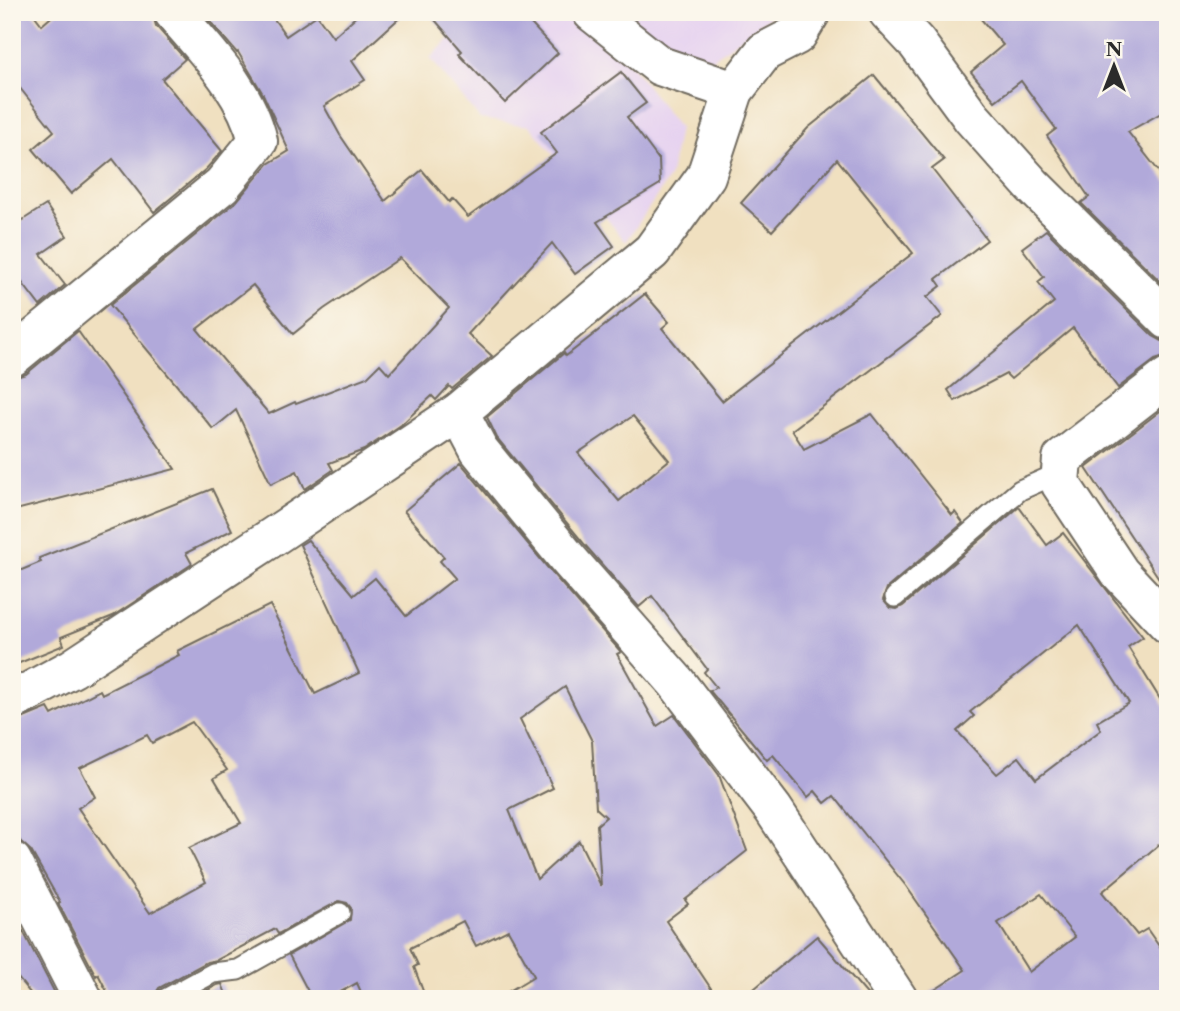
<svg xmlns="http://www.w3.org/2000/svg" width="1180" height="1011" font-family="'Libre Caslon Text',serif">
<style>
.built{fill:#e6d2f0}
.building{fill:#b1a9da;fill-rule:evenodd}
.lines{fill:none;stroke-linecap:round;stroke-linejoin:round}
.service-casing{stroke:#706a5f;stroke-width:23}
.minor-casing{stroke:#706a5f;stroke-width:42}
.service{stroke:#fff;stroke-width:19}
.minor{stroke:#fff;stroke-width:38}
</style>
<rect width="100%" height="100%" fill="#fbf7ec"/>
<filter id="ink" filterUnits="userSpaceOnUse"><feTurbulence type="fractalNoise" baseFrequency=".0143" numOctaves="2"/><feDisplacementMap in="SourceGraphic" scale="14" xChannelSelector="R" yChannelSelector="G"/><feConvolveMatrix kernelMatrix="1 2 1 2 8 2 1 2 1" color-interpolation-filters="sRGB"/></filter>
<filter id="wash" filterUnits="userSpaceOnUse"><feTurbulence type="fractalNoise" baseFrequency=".00686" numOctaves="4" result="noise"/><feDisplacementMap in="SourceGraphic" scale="28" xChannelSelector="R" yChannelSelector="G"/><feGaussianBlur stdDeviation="1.57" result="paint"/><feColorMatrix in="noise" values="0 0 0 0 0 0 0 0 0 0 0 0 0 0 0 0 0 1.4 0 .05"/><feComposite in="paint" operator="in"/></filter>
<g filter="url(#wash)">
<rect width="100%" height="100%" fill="#f0e0c0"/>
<g class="built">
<path d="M 477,12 L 561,12 L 631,65 L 679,128 L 670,176 L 626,242 L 530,126 L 480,119 L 430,58 Z"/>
<path d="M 603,12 L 773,12 L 768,18 L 708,62 L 649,48 Z"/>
</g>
<g id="blocks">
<g class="building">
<path d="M 12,12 L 32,12 L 42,25 L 57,12 L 152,12 L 156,26 L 185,59 L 162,79 L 222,151 L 206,169 L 154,212 L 113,159 L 71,194 L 33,149 L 54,131 L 12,78 Z"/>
<path d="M 202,12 L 269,12 L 286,36 L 317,15 L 333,37 L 361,12 L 406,12 L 352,61 L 365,80 L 324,106 L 340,135 L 385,201 L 422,170 L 449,202 L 452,199 L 468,217 L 557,153 L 541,132 L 621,72 L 646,103 L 627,117 L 659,160 L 660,184 L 597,222 L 614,246 L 575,274 L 552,243 L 468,334 L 492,356 L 452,389 L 449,386 L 436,400 L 432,396 L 401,425 L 364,450 L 329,463 L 333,470 L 305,489 L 297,471 L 271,484 L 236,410 L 213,429 L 110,305 L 236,202 L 268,164 L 289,151 L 263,94 L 238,52 L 237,53 ZM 400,258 L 449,308 L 389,374 L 380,364 L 367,377 L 296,404 L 295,402 L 269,414 L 197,329 L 253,285 L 293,334 L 324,309 Z"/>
<path d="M 428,12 L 520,12 L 558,53 L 505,103 L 459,54 L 462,51 Z"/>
<path d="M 975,12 L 1168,12 L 1168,109 L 1128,132 L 1168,183 L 1168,289 L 1081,203 L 1089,197 L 1047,136 L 1056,129 L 1021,81 L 995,101 L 971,72 L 1003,45 Z"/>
<path d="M 874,75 L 944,160 L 932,169 L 987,240 L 936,279 L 941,286 L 927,297 L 942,316 L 792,430 L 804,449 L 872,414 L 952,515 L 955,512 L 963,523 L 887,588 L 883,600 L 890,608 L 897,609 L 903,606 L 1019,507 L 1047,545 L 1063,533 L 1143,637 L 1128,647 L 1168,712 L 1168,837 L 1102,892 L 1137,935 L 1147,929 L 1168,959 L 1168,999 L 921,999 L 965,970 L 906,886 L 834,796 L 825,803 L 815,791 L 808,797 L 773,755 L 767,760 L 710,691 L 716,687 L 704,672 L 707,669 L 652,596 L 639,607 L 585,545 L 497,438 L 487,417 L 564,353 L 566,356 L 645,294 L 669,322 L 662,328 L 722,401 L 913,253 L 837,159 L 772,231 L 741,203 L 808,128 ZM 633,416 L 669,460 L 619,501 L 578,453 ZM 1079,625 L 1129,703 L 1097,722 L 1101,730 L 1036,779 L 1019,757 L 997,774 L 957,731 L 974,716 L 970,712 ZM 1041,894 L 1075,937 L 1029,972 L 998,923 Z"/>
<path d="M 46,205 L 67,236 L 41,254 L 65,285 L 40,306 L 14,272 L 12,273 L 12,215 L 18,223 Z"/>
<path d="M 1046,230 L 1153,336 L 1162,341 L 1168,341 L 1168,356 L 1155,360 L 1118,388 L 1073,328 L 1011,379 L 1006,374 L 955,401 L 948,390 L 1054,302 L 1038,282 L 1044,277 L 1022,248 Z"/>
<path d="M 78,331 L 175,469 L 12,511 L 12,378 L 26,374 Z"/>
<path d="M 1168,405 L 1168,592 L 1086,468 Z"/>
<path d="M 461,463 L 552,573 L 621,652 L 617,654 L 657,726 L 674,715 L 719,775 L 747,851 L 685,900 L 688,904 L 666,921 L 718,999 L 496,999 L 534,976 L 508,930 L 476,946 L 463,921 L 410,948 L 418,965 L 414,967 L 426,999 L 364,999 L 357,983 L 328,999 L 312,999 L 289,955 L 350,920 L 351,908 L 347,903 L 339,901 L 278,934 L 275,929 L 217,960 L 207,962 L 159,988 L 152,999 L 111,999 L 98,974 L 96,976 L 58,903 L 60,902 L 31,851 L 20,841 L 12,825 L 12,723 L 48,708 L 52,715 L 100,690 L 102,694 L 179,655 L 177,651 L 270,605 L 315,694 L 359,673 L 300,545 L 308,540 L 354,595 L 375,578 L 406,616 L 455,578 L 440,561 L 444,557 L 404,511 ZM 565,687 L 592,741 L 596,808 L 606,817 L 597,825 L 601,886 L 579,841 L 537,879 L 509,810 L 553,788 L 520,719 ZM 192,722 L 227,770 L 214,778 L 241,823 L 189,848 L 206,882 L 150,913 L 78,808 L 95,797 L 80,768 L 147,735 L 152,743 Z"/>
<path d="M 212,489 L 232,530 L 186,553 L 192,564 L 113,616 L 61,637 L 64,645 L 12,666 L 12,574 L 41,562 L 39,558 Z"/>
<path d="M 23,931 L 58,999 L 35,999 L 12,971 L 12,940 Z"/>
<path d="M 817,936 L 871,999 L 742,999 Z"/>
<path d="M 222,984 L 228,999 L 191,999 L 217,985 Z"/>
</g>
</g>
</g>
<g filter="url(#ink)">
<use href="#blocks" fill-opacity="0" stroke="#706a5f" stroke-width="2"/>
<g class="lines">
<g class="service-casing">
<g id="service">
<path d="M 895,597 L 1020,490 L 1061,472"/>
<path d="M 165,999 L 213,973 L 238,970 L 340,913"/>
</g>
</g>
<g class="minor-casing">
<g id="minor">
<path d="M 592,12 L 660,66 L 734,91"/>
<path d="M 888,12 L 916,42 L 972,118 L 1032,185 L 1168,320"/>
<path d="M 12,357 L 222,185 L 258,141 C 246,90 206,51 173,12"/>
<path d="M 1168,377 L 1062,459 L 1060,483 L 1120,573 L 1168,624"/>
<path d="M 459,412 L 479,450 L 568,559 L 676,682 L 773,809 L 898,999"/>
<path d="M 12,701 L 73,668 L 274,536 L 459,412 L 652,251 L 706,176 L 734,91 L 764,52 L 797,35 L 811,12"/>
<path d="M 12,861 L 83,999"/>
</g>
</g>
<use href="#service" class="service"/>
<use href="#minor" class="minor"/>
</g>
</g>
<rect width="1180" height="1011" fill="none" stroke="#fbf7ec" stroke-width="42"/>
<g transform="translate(1114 66)" stroke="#fbf7ec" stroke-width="5" paint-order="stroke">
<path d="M0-5L12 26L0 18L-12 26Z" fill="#2b2b2b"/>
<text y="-10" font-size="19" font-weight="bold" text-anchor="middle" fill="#2b2b2b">N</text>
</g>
</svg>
